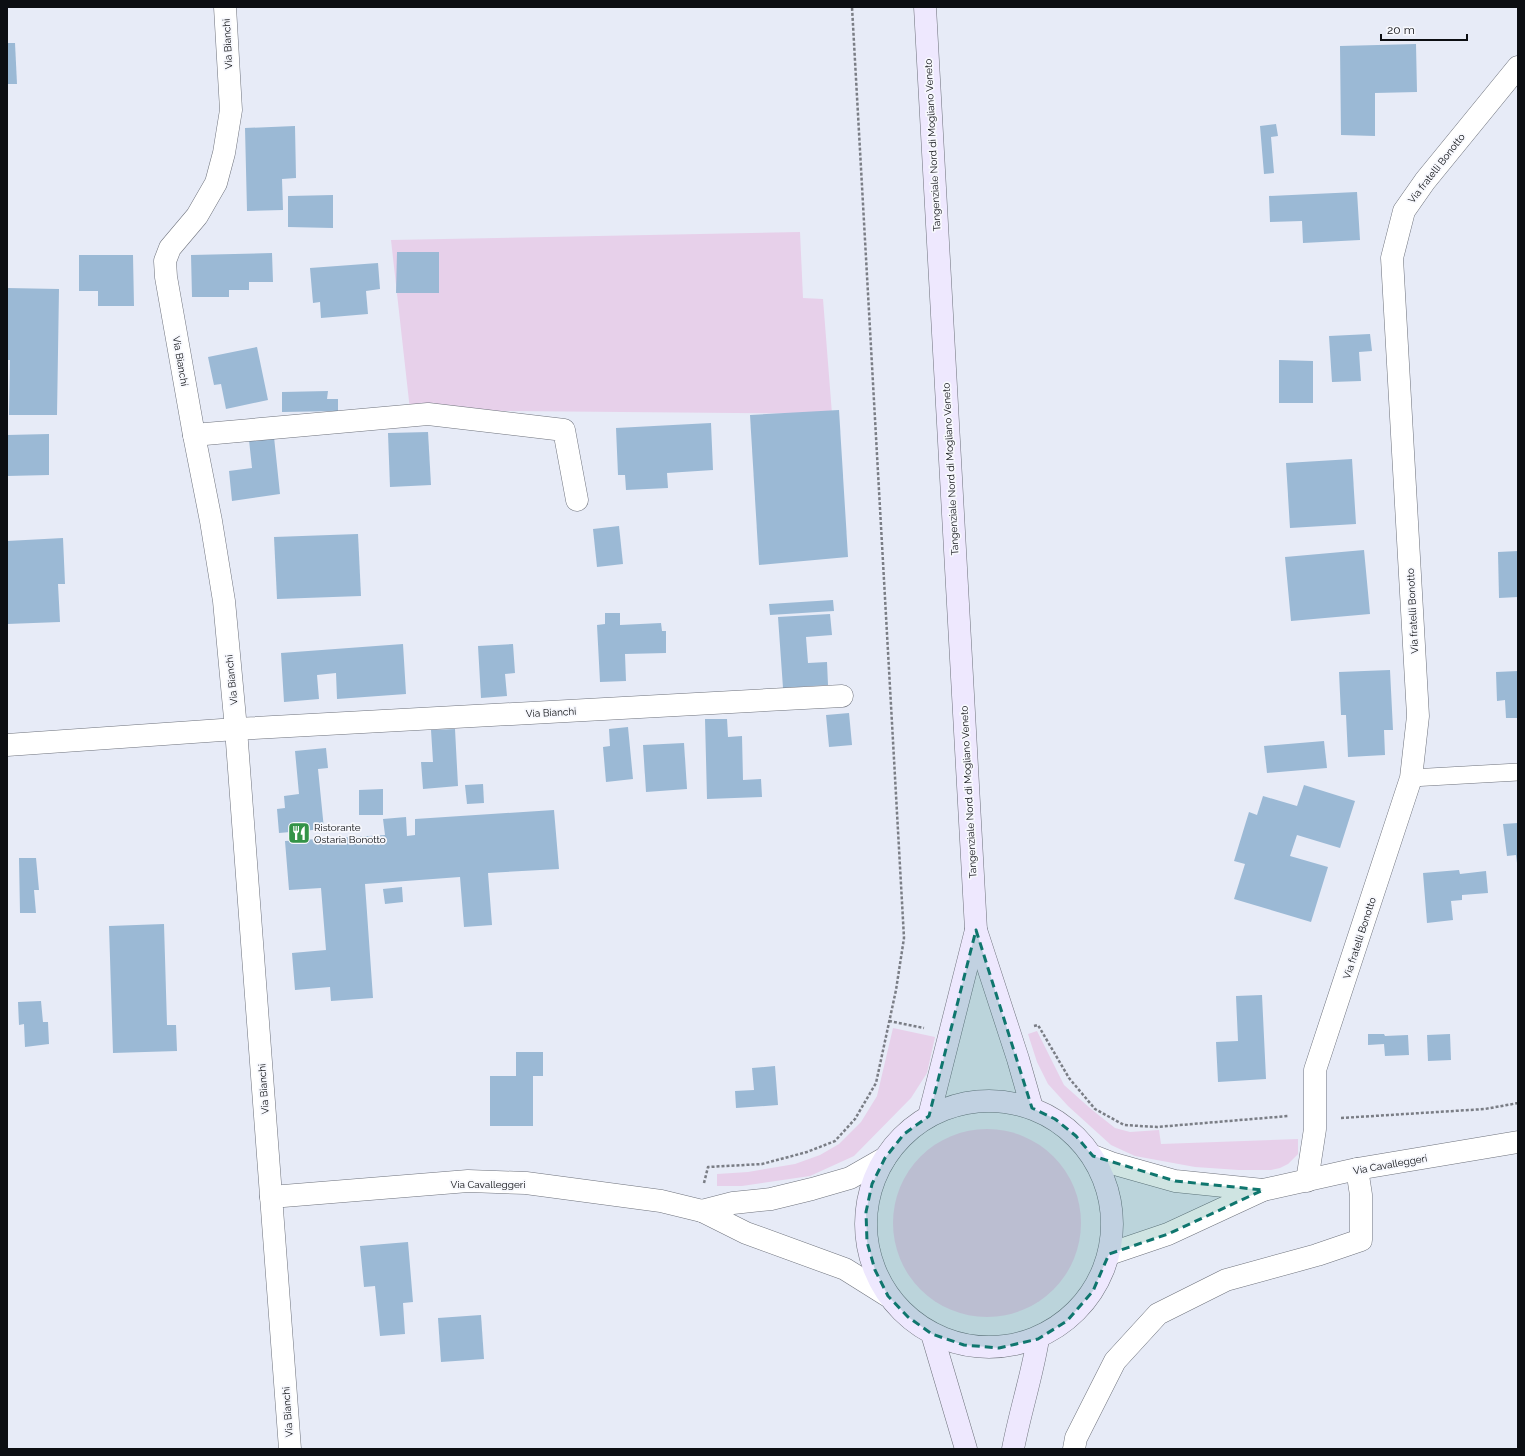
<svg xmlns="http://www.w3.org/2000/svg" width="1525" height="1456" font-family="Raleway,sans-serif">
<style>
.green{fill:#e7d0ea}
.building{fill:#9bb9d5}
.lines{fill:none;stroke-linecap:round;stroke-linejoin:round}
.service-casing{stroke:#6e727c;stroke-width:18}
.minor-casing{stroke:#6e727c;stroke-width:23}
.secondary-casing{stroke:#6e727c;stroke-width:23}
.path{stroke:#7a7d85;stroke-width:2.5;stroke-dasharray:3 2;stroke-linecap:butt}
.service{stroke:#fff;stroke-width:17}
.minor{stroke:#fff;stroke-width:22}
.secondary{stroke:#eee8fe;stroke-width:22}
.marked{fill:#0f766e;fill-opacity:0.2;stroke:#0f766e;stroke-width:3;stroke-dasharray:8 5;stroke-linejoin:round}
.labels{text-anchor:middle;stroke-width:3.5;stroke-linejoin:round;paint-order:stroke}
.street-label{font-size:10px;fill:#0c0e12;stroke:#f7f8fd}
.poi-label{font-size:10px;fill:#0c0e12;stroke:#f7f8fd;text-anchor:start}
</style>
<rect width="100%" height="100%" fill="#e7ebf7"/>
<g class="green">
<path d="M 800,232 L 803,298 L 823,299 L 832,414 L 410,410 L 391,240 Z"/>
<path d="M 893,1028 L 935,1037 L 927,1073 L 911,1098 L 854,1156 L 810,1176 L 742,1186 L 717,1186 L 717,1174 L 748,1172 L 795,1164 L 820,1155 L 839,1144 L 861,1122 L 877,1096 Z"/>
<path d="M 1037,1031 L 1064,1085 L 1091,1109 L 1115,1128 L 1130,1132 L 1159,1130 L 1161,1144 L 1298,1139 L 1298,1154 L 1288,1164 L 1280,1168 L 1271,1170 L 1239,1170 L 1195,1167 L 1135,1156 L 1111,1145 L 1068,1106 L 1048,1084 L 1037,1062 L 1028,1034 Z"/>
<circle cx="987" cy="1223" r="94"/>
</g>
<g class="building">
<path d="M 7,43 L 15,43 L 17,84 L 7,84 Z"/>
<path d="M 1416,44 L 1417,92 L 1375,93 L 1375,136 L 1341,135 L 1340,46 Z"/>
<path d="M 1276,124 L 1278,136 L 1271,137 L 1274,173 L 1264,174 L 1260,126 Z"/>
<path d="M 295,126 L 296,178 L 282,179 L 283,210 L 247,211 L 245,128 Z"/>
<path d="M 1357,192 L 1360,240 L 1303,243 L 1302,221 L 1270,222 L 1269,196 Z"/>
<path d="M 333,195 L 333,228 L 288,227 L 288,196 Z"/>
<path d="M 397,252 L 439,252 L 439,293 L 396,293 Z"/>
<path d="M 272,253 L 273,282 L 249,282 L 249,290 L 229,290 L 229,297 L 192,297 L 191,255 Z"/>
<path d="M 79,255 L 133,255 L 134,306 L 98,306 L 98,291 L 79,291 Z"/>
<path d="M 378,263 L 380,289 L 366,291 L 368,314 L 321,318 L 320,302 L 313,303 L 310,268 Z"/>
<path d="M 7,288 L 59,289 L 57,415 L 9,415 L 10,360 L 7,360 Z"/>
<path d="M 1370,334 L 1372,351 L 1359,352 L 1361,381 L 1332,382 L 1329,336 Z"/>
<path d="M 257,347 L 268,400 L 226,409 L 221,384 L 214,385 L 208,357 Z"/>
<path d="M 1279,360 L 1313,361 L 1313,403 L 1279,403 Z"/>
<path d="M 328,391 L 327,399 L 338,399 L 338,411 L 282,412 L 282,392 Z"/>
<path d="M 839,410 L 848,557 L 759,565 L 750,415 Z"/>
<path d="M 711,423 L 713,470 L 667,473 L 668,488 L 626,490 L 625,475 L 618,475 L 616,428 Z"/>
<path d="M 428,432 L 431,485 L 390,487 L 388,433 Z"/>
<path d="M 49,434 L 49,475 L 7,476 L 7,435 Z"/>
<path d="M 274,437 L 280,494 L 232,501 L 229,471 L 252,468 L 249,440 Z"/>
<path d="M 1352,459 L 1356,524 L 1290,528 L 1286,463 Z"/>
<path d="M 619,526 L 623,564 L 597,567 L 593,529 Z"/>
<path d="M 358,534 L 361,596 L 277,599 L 274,537 Z"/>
<path d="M 63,538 L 65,584 L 58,584 L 60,622 L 7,624 L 7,541 Z"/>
<path d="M 1364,550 L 1370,614 L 1291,621 L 1285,557 Z"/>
<path d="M 1518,551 L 1518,597 L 1499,598 L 1498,552 Z"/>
<path d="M 833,600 L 834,611 L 770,615 L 769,604 Z"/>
<path d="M 605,613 L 620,613 L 620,625 L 661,623 L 662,631 L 666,631 L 666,653 L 625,654 L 626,681 L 600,682 L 597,625 L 605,624 Z"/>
<path d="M 830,614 L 832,635 L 806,637 L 808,663 L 827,662 L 828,685 L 783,688 L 778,617 Z"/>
<path d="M 403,644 L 406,694 L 337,699 L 336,673 L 317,675 L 319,699 L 284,702 L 281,653 Z"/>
<path d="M 513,644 L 515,673 L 505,674 L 507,696 L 481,698 L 478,646 Z"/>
<path d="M 1390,670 L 1393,730 L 1384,730 L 1385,755 L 1348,757 L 1346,715 L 1341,715 L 1339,672 Z"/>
<path d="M 1518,671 L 1518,718 L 1506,718 L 1505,700 L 1497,701 L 1496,672 Z"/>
<path d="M 849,713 L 852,745 L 829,747 L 826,715 Z"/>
<path d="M 705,719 L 727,719 L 728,737 L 742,736 L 743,780 L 761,779 L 762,797 L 707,799 Z"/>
<path d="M 628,727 L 633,779 L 606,782 L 603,747 L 610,746 L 609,729 Z"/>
<path d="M 455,729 L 458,786 L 423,789 L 421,762 L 433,762 L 431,730 Z"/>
<path d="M 1324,741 L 1327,768 L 1267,773 L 1264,746 Z"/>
<path d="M 684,743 L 687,789 L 646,792 L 643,745 Z"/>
<path d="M 326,748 L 328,768 L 318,769 L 324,829 L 279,833 L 277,809 L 285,808 L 284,796 L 299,794 L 295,751 Z"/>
<path d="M 483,784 L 484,803 L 467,804 L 465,785 Z"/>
<path d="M 1304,785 L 1355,801 L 1340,848 L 1297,835 L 1290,856 L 1328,867 L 1311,922 L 1234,899 L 1245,864 L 1234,861 L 1249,812 L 1257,815 L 1263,796 L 1297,806 Z"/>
<path d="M 383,789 L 383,815 L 359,815 L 359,790 Z"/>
<path d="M 554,810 L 559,869 L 488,873 L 492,925 L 464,927 L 460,877 L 365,884 L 373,998 L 331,1001 L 330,987 L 295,990 L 292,953 L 326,950 L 321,888 L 289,890 L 285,841 L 385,835 L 383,819 L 406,817 L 407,836 L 415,835 L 415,819 Z"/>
<path d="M 1518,823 L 1518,863 L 1517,863 L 1516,855 L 1507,856 L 1503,824 Z"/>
<path d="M 19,858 L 36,858 L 39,890 L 34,890 L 36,913 L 20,913 Z"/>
<path d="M 1459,870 L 1460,874 L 1486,871 L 1488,893 L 1462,895 L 1462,900 L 1451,901 L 1453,920 L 1427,923 L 1423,873 Z"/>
<path d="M 402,887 L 403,902 L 385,904 L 383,889 Z"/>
<path d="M 164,924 L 167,1025 L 176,1025 L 177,1051 L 113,1053 L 109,926 Z"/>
<path d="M 1262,995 L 1266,1079 L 1218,1082 L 1216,1042 L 1238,1041 L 1236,996 Z"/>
<path d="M 41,1001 L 43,1022 L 48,1022 L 49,1044 L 25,1047 L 24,1024 L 19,1025 L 18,1002 Z"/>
<path d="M 1368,1034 L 1384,1034 L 1385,1036 L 1408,1035 L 1409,1055 L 1385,1056 L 1384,1044 L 1368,1045 Z"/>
<path d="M 1450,1034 L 1451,1060 L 1428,1061 L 1427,1035 Z"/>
<path d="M 516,1052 L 543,1052 L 543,1076 L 533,1076 L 533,1126 L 490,1126 L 490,1076 L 516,1076 Z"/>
<path d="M 775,1066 L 778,1105 L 736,1108 L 735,1091 L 754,1090 L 752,1068 Z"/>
<path d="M 408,1242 L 413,1302 L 403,1303 L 405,1334 L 380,1336 L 375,1286 L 364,1287 L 360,1246 Z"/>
<path d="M 481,1315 L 484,1359 L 441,1362 L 438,1318 Z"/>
</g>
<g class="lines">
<g class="service-casing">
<path id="service" d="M 1411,778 L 1518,772"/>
</g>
<g class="minor-casing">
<g id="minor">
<path d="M 225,7 L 231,110 L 224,153 L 216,183 L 197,216 L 170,248 L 165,261 L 166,277 L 194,435 L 211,521 L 224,601 L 236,729 L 290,1449"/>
<path d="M 194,435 L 428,414 L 564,430 L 577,500"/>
<path d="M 7,745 L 236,729 L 842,696"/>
<path d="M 1093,1156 L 1111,1163 L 1175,1181 L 1263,1190"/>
<path d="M 885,1158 L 850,1178 L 812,1189 L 771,1199 L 733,1203 L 702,1211 L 746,1233 L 845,1269 L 888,1296"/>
<path d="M 1307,1181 L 1315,1129 L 1315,1070 L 1411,778 L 1418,716 L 1392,258 L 1404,211 L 1425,181 L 1518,67"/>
<path d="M 271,1197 L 468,1181 L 526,1183 L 661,1201 L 702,1211"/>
<path d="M 1109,1254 L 1168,1234 L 1263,1190 L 1357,1169 L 1518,1142"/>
<path d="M 1074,1449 L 1076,1438 L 1115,1361 L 1158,1314 L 1226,1280 L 1317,1255 L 1361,1240 L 1361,1195 L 1357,1169"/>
</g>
</g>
<g class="secondary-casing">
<g id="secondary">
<path d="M 925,7 L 976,930 L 1018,1059 L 1032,1108"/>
<circle cx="989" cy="1224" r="123"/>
<path d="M 929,1116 L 976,930"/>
<path d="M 932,1334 L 966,1449"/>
<path d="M 1013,1449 C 1020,1412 1032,1376 1038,1339"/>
</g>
</g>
<g class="path">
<path d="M 889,1021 L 924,1028"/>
<path d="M 1034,1026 L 1038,1025 L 1069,1078 L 1095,1109 L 1124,1125 L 1157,1127 L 1288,1116"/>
<path d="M 1341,1118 L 1485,1109 L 1518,1103"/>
<path d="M 704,1183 L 708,1167 L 762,1164 L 807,1152 L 835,1141 L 855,1119 L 876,1083 L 896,990 L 904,938 L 852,7"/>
</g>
<use href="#service" class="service"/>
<use href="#minor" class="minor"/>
<use href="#secondary" class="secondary"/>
</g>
<path class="marked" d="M 976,930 L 1032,1108 L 1055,1119 L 1076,1136 L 1093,1156 L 1175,1181 L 1263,1190 L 1168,1234 L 1109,1254 L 1093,1291 L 1067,1321 L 1038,1339 L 999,1348 L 964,1345 L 932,1334 L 908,1317 L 888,1296 L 875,1270 L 867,1242 L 866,1212 L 872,1184 L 885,1158 L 904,1134 L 929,1116 Z"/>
<defs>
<g id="restaurant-square" transform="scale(1.15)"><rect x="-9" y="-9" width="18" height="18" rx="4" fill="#339347" stroke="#f7f8fd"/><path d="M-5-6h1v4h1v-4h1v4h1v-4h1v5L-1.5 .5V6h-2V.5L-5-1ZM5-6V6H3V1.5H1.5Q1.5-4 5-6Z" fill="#fff"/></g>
</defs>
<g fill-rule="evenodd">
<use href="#restaurant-square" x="299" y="833"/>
</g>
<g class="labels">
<g class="street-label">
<text transform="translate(227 44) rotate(-93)" y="4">Via Bianchi</text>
<text transform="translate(932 145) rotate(-93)" y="4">Tangenziale Nord di Mogliano Veneto</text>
<text transform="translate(1436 168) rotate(-52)" y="4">Via fratelli Bonotto</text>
<text transform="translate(181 361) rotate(80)" y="4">Via Bianchi</text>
<text transform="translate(950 469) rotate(-93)" y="4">Tangenziale Nord di Mogliano Veneto</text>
<text transform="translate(1412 611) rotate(-93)" y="4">Via fratelli Bonotto</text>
<text transform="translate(231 680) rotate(-96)" y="4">Via Bianchi</text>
<text transform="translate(551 712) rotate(-3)" y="4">Via Bianchi</text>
<text transform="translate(968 792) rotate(-93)" y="4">Tangenziale Nord di Mogliano Veneto</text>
<text transform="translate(1359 938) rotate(-72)" y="4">Via fratelli Bonotto</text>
<text transform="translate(263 1089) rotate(-94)" y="4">Via Bianchi</text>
<text transform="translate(1390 1164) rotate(-10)" y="4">Via Cavalleggeri</text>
<text x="488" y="1188">Via Cavalleggeri</text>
<text transform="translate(287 1412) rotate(-94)" y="4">Via Bianchi</text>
</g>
<g class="poi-label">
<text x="314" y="831">Ristorante<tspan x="314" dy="12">Ostaria Bonotto</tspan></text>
</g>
</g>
<rect width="1525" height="1456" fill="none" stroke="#0c0e12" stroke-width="16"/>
<path d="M1381 34v6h86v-6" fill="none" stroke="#0c0e12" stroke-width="2"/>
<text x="1387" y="34" font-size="12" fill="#0c0e12" stroke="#f7f8fd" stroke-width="3" paint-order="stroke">20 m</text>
</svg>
